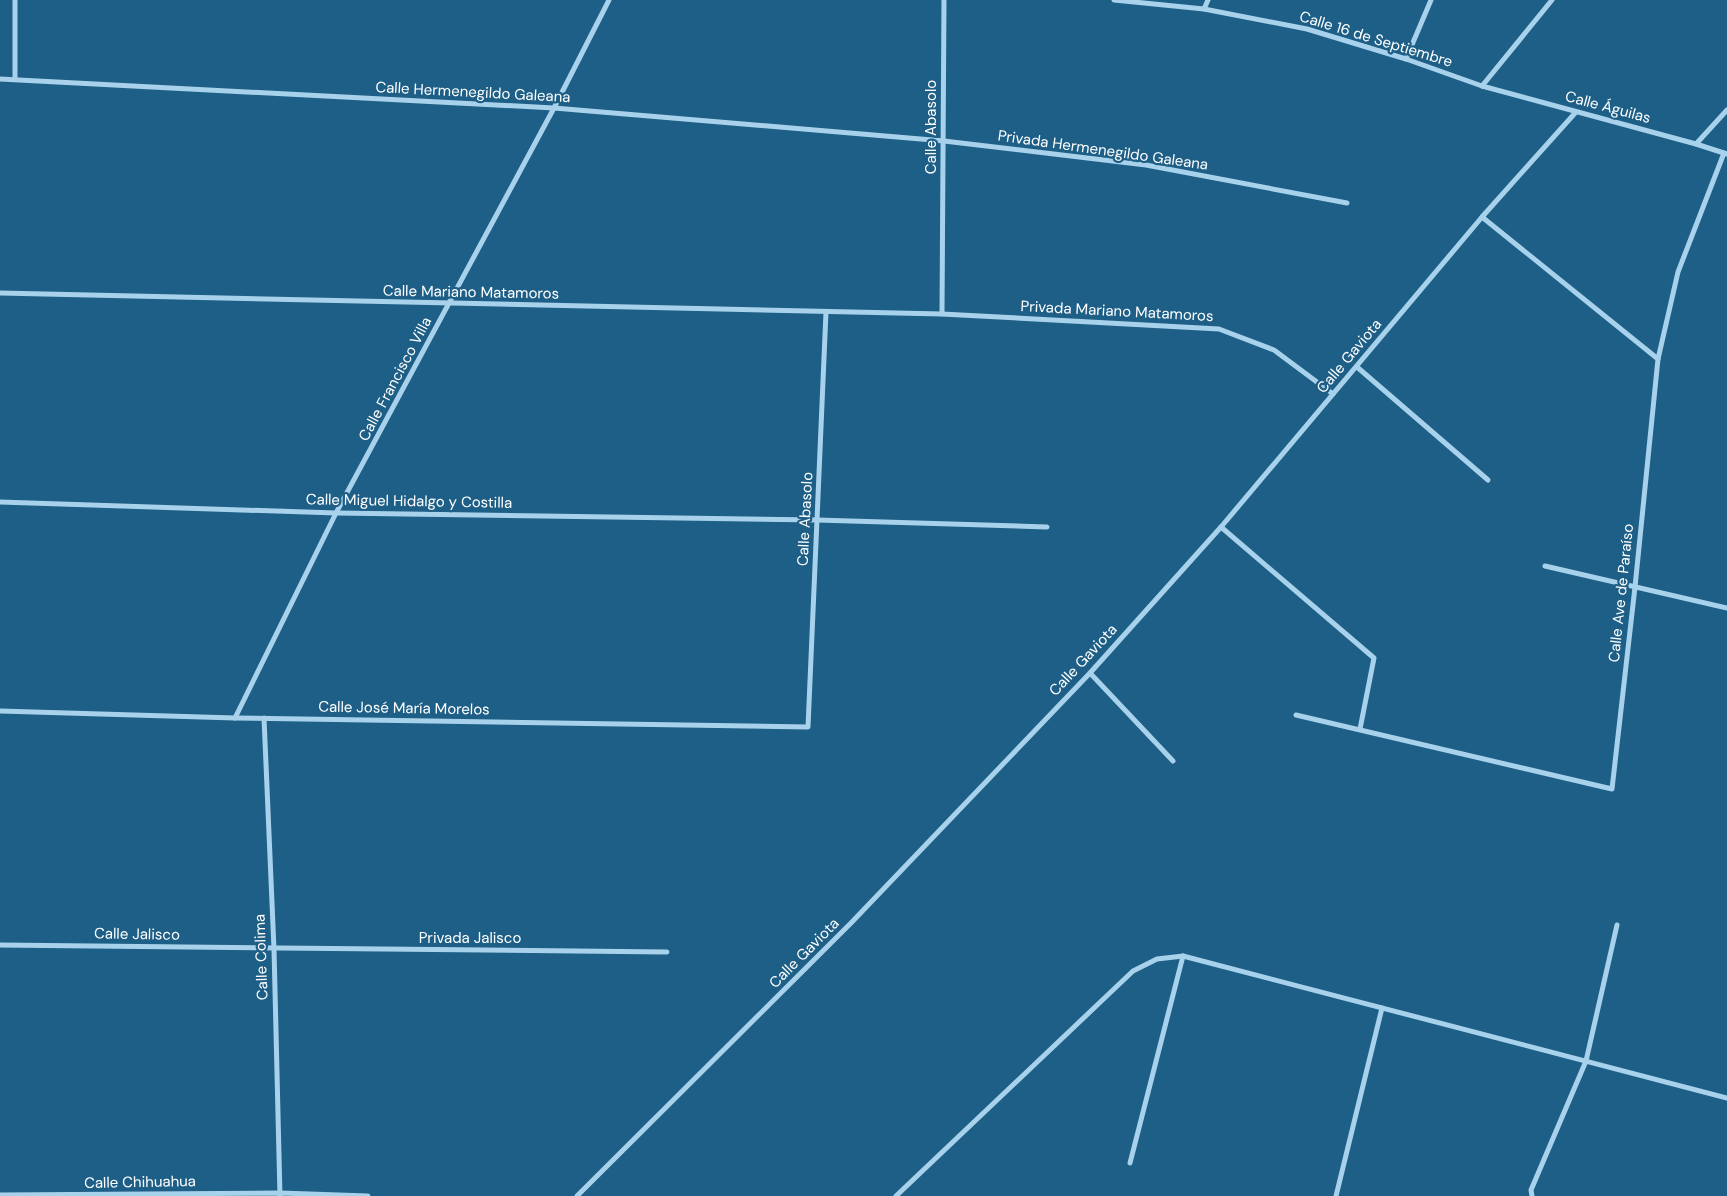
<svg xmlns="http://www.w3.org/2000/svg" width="1727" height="1196" font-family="'DM Sans',sans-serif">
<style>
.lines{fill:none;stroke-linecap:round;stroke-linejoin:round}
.minor{stroke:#a8d2eb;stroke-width:5}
.labels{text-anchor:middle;stroke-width:4.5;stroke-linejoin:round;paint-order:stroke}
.street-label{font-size:15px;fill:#fff;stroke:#1e5f87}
</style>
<rect width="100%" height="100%" fill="#1e5f87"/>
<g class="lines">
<g class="minor">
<path d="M 15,0 L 15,79"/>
<path d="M 1114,0 L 1204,9 L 1307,29 L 1406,59 L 1482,86 L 1696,144 L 1727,154"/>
<path d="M 1204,9 L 1208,0"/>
<path d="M 1406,59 L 1431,0"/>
<path d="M 0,79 L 554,108 L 944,141 L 1146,165 L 1347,203"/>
<path d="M 1482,86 L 1552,0"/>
<path d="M 1696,144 L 1727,110"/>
<path d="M 1482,217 L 1658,359"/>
<path d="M 0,293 L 942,314 L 1219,329 L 1274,350 L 1333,394"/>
<path d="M 942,314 L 944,0"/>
<path d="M 1357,367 L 1488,480"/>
<path d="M 0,502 L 336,513 L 817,520 L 1047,527"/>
<path d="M 1221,527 L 1374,658 L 1360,729"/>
<path d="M 1545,566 L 1727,608"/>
<path d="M 1090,673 L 1173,761"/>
<path d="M 0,711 L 235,718 L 808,727 L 826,312"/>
<path d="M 1296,715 L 1612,789 L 1635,587 L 1658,359 L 1678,272 L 1724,153"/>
<path d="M 235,718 L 336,513 L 554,108 L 609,0"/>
<path d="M 264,718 L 274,949 L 280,1196"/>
<path d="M 0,945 L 667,952"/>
<path d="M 1130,1163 L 1183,956"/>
<path d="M 0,1195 L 280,1193 L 368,1196"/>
<path d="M 577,1196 L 851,923 L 1090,673 L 1221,527 L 1482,217 L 1576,112"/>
<path d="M 896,1196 L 1133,971 L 1157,959 L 1183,956 L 1727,1098"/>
<path d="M 1336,1196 L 1382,1008"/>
<path d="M 1532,1196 L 1531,1190 L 1586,1061 L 1617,925"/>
</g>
</g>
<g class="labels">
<g class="street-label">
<text transform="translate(1376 39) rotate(17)" y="5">Calle 16 de Septiembre</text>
<text transform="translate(473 92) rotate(3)" y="5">Calle Hermenegildo Galeana</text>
<text transform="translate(1608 107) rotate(15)" y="5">Calle Águilas</text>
<text transform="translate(931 127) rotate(-90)" y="5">Calle Abasolo</text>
<text transform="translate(1103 150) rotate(8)" y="5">Privada Hermenegildo Galeana</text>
<text transform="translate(471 292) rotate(1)" y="5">Calle Mariano Matamoros</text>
<text transform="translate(1117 311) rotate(3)" y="5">Privada Mariano Matamoros</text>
<text transform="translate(1349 356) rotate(-50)" y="5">Calle Gaviota</text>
<text transform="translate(395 379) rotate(-62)" y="5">Calle Francisco Villa</text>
<text transform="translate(409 501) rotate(1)" y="5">Calle Miguel Hidalgo y Costilla</text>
<text transform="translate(805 519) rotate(-87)" y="5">Calle Abasolo</text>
<text transform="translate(1621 593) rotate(-84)" y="5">Calle Ave de Paraíso</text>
<text transform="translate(1083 660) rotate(-47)" y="5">Calle Gaviota</text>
<text transform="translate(404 708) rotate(1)" y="5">Calle José María Morelos</text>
<text transform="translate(137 934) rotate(1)" y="5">Calle Jalisco</text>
<text x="470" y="943">Privada Jalisco</text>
<text transform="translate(804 953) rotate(-45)" y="5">Calle Gaviota</text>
<text transform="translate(261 957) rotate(-92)" y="5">Calle Colima</text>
<text transform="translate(140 1182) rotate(-1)" y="5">Calle Chihuahua</text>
</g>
</g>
</svg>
